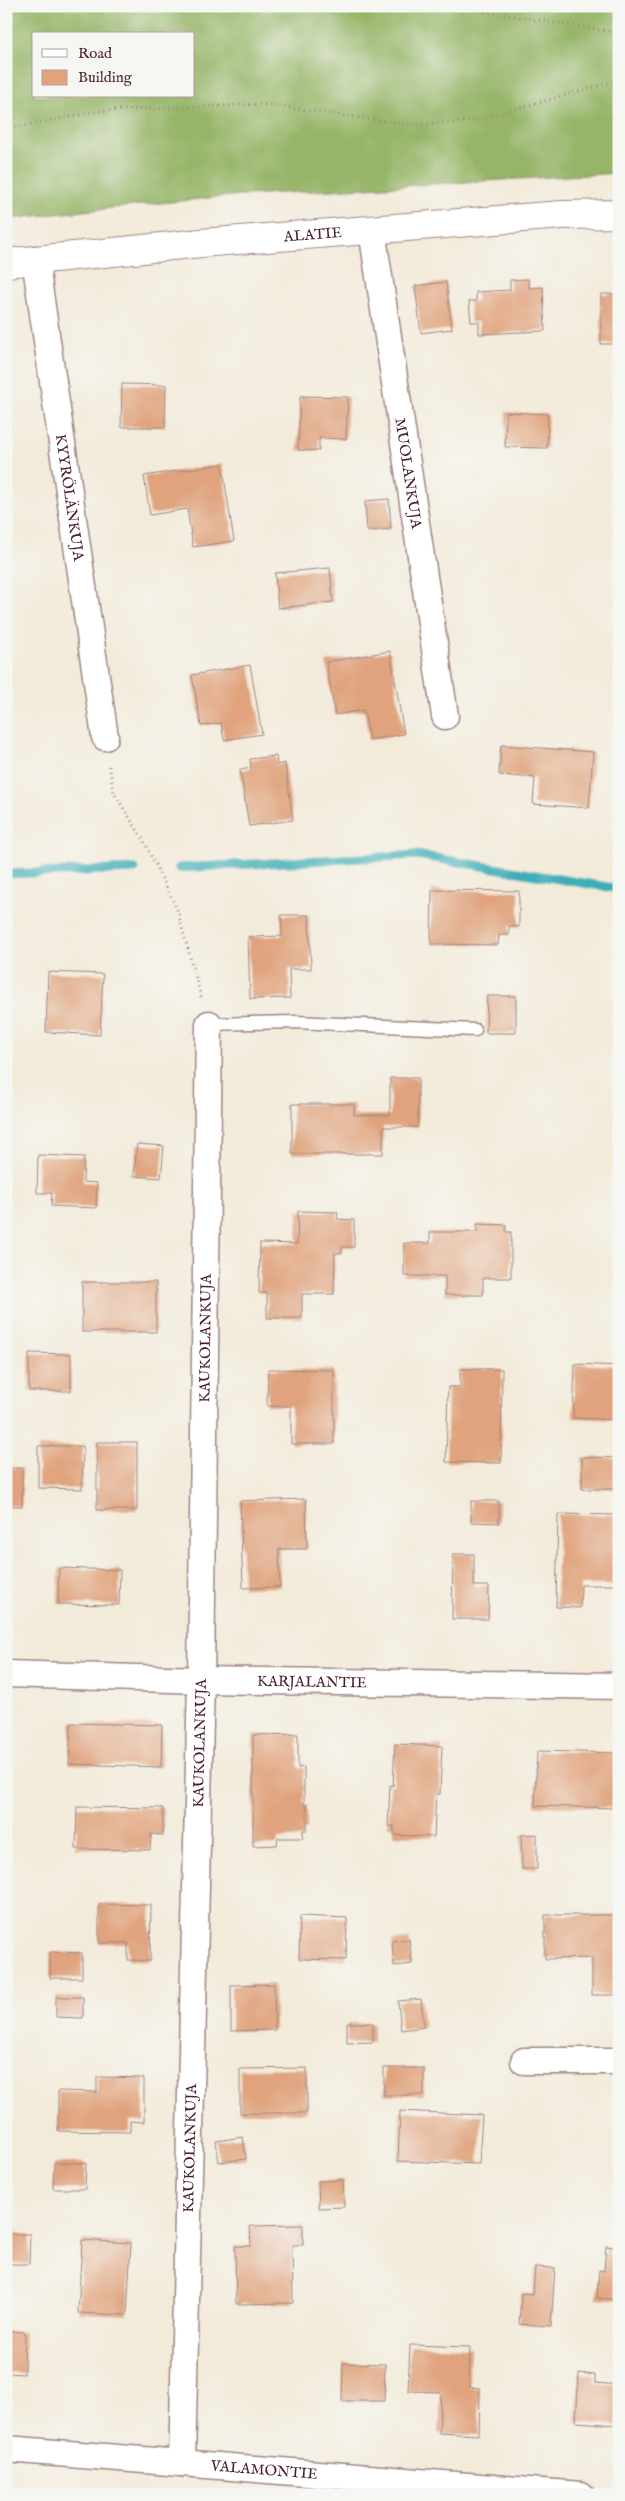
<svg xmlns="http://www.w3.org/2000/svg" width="625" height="2501" font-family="'IM FELL English',serif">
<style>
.green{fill:#bdd378;stroke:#847952}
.forest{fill:#96b568;stroke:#706a4a;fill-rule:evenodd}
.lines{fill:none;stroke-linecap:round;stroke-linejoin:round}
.stream{stroke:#3daeb7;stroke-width:9}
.building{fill:#e0a37d}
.lane-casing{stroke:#9e8582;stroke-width:15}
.street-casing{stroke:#9e8582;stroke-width:29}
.secondary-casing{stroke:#9e8582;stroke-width:30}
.path{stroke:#9e8582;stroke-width:3;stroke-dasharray:1 4;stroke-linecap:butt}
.lane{stroke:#fff;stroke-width:12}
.street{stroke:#fff;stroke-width:26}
.secondary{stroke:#fff;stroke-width:28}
.labels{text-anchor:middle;stroke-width:5;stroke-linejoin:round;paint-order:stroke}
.street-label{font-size:15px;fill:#4a1f2b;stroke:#f6f6f2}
</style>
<rect width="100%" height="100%" fill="#f6f6f2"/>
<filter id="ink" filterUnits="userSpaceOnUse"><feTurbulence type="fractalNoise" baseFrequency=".02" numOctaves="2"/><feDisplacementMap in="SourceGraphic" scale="10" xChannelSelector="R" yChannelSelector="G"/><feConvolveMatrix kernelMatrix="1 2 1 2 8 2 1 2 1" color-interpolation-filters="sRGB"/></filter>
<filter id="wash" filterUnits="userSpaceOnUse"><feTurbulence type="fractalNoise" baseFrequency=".0096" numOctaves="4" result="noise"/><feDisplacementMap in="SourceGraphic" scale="20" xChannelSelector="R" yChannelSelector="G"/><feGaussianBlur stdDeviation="1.12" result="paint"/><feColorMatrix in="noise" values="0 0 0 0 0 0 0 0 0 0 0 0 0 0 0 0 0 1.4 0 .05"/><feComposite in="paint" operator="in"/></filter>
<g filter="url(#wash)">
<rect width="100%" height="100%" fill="#f3ebda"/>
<path class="green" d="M 6,2490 L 62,2495 L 6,2495 Z"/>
<path class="forest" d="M 6,6 L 619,6 L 619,173 L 229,196 L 6,219 ZM 34,34 L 194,34 L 194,96 L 34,96 Z"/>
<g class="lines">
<g class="stream">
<path d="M 179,868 L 417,855 L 619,889"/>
<path d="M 6,874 L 135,869"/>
</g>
</g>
<g id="blocks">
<g class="building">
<path d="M 528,279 L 529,288 L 543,287 L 545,331 L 479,334 L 479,322 L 471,322 L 469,301 L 476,301 L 476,292 L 510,290 L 510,280 Z"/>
<path d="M 446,282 L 452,329 L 421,333 L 415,286 Z"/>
<rect x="601" y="294" width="18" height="50"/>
<path d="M 6,384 L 11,384 L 10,427 L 6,427 Z"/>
<path d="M 122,384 L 166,385 L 165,427 L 121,427 Z"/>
<path d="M 300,396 L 348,397 L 346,439 L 319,438 L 319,451 L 298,450 Z"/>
<path d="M 506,412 L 548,414 L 547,448 L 505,447 Z"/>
<path d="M 222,464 L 234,541 L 193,547 L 187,509 L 150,515 L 144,476 Z"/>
<path d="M 389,499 L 391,529 L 367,531 L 365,501 Z"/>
<path d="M 330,568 L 333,602 L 278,608 L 275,573 Z"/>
<path d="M 619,627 L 619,645 L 618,645 L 614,629 Z"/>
<path d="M 390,651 L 404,734 L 369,740 L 364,710 L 335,715 L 326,662 Z"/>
<path d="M 250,665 L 262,734 L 224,740 L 221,723 L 201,726 L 192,675 Z"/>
<path d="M 501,745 L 593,752 L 589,808 L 533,804 L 535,778 L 499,775 Z"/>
<path d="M 276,756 L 277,765 L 285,763 L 293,820 L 249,826 L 240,770 L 251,768 L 250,759 Z"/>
<path d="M 432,890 L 519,891 L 519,927 L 509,926 L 509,935 L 499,935 L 498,945 L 431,944 Z"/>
<path d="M 281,915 L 309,915 L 311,969 L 289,969 L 290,998 L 250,999 L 248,937 L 282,936 Z"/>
<path d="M 48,972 L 103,974 L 100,1035 L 46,1032 Z"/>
<path d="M 487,996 L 516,996 L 516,1033 L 486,1033 Z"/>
<path d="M 390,1078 L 418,1078 L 418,1127 L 383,1127 L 383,1154 L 292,1154 L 292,1104 L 354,1104 L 354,1115 L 390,1115 Z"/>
<path d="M 137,1144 L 164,1146 L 161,1178 L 134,1176 Z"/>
<path d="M 38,1155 L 84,1157 L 83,1182 L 97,1183 L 96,1208 L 51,1206 L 52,1193 L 37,1193 Z"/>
<path d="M 298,1211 L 338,1212 L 337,1219 L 354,1220 L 354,1247 L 342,1247 L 342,1253 L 335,1253 L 334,1294 L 302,1294 L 302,1318 L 267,1318 L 267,1293 L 259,1293 L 260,1243 L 297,1244 Z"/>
<path d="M 477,1224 L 506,1225 L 506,1232 L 511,1232 L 511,1278 L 483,1278 L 483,1295 L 445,1295 L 445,1276 L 404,1276 L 404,1243 L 430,1243 L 430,1232 L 477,1232 Z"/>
<rect x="82" y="1282" width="74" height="50"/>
<path d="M 29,1353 L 71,1354 L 71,1391 L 29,1391 Z"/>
<path d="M 575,1364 L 619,1366 L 619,1420 L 573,1418 Z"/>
<path d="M 268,1369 L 334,1370 L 334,1444 L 291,1444 L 291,1406 L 267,1406 Z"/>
<path d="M 460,1369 L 502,1369 L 501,1463 L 446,1462 L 448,1387 L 460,1387 Z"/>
<rect x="97" y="1442" width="40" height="68"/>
<path d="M 38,1446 L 83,1446 L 82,1489 L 38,1488 Z"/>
<path d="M 582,1457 L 619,1458 L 619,1489 L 582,1489 Z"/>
<rect x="6" y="1468" width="16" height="38"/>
<path d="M 306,1499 L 307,1549 L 279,1549 L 280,1587 L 243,1588 L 240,1501 Z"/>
<path d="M 471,1501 L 499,1501 L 499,1523 L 471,1522 Z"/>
<path d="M 558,1514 L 619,1515 L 619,1585 L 581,1585 L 580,1608 L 556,1607 Z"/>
<path d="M 453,1554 L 474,1554 L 474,1586 L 489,1586 L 488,1619 L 452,1619 Z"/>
<path d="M 59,1568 L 120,1570 L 119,1605 L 58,1604 Z"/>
<path d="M 71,1723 L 162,1725 L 161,1767 L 69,1764 Z"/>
<path d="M 298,1734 L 298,1768 L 304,1767 L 304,1805 L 307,1805 L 307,1830 L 303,1830 L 303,1838 L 278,1838 L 277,1845 L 253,1846 L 253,1735 Z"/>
<path d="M 395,1744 L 442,1746 L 440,1794 L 436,1794 L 434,1837 L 394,1835 L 394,1826 L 388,1826 L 390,1785 L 393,1786 Z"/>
<path d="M 537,1751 L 619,1753 L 619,1808 L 535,1806 Z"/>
<path d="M 77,1807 L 163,1808 L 163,1835 L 151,1834 L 150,1850 L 76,1849 Z"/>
<path d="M 537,1834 L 537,1869 L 522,1869 L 521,1835 Z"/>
<path d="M 99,1904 L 151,1905 L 150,1961 L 128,1960 L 128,1943 L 99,1943 Z"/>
<path d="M 545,1915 L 619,1915 L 619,1995 L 592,1995 L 592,1958 L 545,1959 Z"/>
<path d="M 300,1916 L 347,1918 L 346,1960 L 299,1959 Z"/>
<path d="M 409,1939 L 412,1964 L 394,1966 L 392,1941 Z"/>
<path d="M 50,1952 L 82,1953 L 82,1978 L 50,1978 Z"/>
<path d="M 274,1984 L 275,2030 L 231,2031 L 231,1985 Z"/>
<path d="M 56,1997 L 83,1997 L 83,2018 L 56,2017 Z"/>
<path d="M 421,1999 L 424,2027 L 401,2030 L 398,2001 Z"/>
<path d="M 347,2023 L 373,2023 L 373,2042 L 347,2043 Z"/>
<path d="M 307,2068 L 307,2113 L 240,2113 L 240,2069 Z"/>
<rect x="384" y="2068" width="40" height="27"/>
<path d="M 97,2077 L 144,2078 L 144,2122 L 130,2121 L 130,2132 L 58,2131 L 58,2091 L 97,2092 Z"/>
<path d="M 400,2111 L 482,2115 L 479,2164 L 398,2161 Z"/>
<path d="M 243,2137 L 246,2159 L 219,2162 L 216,2141 Z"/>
<path d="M 54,2163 L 86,2163 L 85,2189 L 53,2189 Z"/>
<path d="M 343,2180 L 344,2207 L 319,2208 L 318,2181 Z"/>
<path d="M 303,2225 L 303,2245 L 292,2245 L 293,2303 L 236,2304 L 235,2246 L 251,2246 L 250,2226 Z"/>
<path d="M 6,2234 L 30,2234 L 29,2264 L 6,2264 Z"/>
<path d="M 82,2240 L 131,2243 L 127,2315 L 78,2313 Z"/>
<path d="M 606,2246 L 619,2248 L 619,2300 L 597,2298 L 599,2270 L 604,2271 Z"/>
<path d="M 535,2267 L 555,2268 L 551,2326 L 519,2324 L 521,2293 L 533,2294 Z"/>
<path d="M 6,2331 L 25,2332 L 24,2374 L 6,2373 Z"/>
<path d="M 410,2345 L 470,2347 L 469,2387 L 480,2388 L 479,2435 L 439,2433 L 441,2392 L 408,2391 Z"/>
<path d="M 343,2363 L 385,2364 L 384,2401 L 342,2401 Z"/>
<path d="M 579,2373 L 595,2375 L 595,2383 L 619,2385 L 617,2425 L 576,2422 Z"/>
</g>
</g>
</g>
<g filter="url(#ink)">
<use href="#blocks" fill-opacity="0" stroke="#9e8582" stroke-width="1"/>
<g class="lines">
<g class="lane-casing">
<path id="lane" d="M 209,1024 L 295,1022 L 475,1030"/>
</g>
<g class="street-casing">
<g id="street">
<path id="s1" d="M 372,230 L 445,716"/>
<path id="s2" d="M 35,259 L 105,737"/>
<path id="s3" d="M 6,1674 L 201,1680 L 619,1686"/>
<path d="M 524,2061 L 619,2061"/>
<path id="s4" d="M 6,2449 L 581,2495"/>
<path id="s5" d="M 182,2463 L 201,1680 L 209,1024"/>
</g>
</g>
<g class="secondary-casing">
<g id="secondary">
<path id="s6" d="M 6,263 L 201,243 L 562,215 L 619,214"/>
</g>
</g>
<g class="path">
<path d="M 450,6 L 619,33"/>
<path d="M 6,10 L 46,6"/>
<path d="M 6,129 L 99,111 L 264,104 L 411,125 L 473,121 L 619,80"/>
<path d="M 109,766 L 114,793 L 143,839 L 177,909 L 201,997"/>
</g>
<use href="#lane" class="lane"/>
<use href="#street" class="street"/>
<use href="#secondary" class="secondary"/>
</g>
</g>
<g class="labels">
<g class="street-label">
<text dy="5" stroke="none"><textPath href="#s6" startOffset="308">ALATIE</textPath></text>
<text dy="5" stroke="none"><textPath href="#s1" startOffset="246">MUOLANKUJA</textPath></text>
<text dy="5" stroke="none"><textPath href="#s2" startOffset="241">KYYRÖLÄNKUJA</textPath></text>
<text dy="5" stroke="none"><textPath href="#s5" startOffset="1125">KAUKOLANKUJA</textPath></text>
<text dy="5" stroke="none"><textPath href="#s3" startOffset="306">KARJALANTIE</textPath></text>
<text dy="5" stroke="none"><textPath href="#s5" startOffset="720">KAUKOLANKUJA</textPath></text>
<text dy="5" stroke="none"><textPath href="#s5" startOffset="315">KAUKOLANKUJA</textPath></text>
<text dy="5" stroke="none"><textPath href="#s4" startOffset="259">VALAMONTIE</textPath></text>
</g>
</g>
<rect width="625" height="2501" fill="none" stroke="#f6f6f2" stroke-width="25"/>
<rect x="32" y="32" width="162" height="65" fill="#f6f6f2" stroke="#b1a0a2"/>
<rect x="42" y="49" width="25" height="8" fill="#ffffff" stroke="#b1a0a2"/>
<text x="78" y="58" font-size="15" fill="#4a1f2b">Road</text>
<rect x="42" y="70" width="25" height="15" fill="#e0a37d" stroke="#b1a0a2"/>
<text x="78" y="82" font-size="15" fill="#4a1f2b">Building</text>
</svg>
